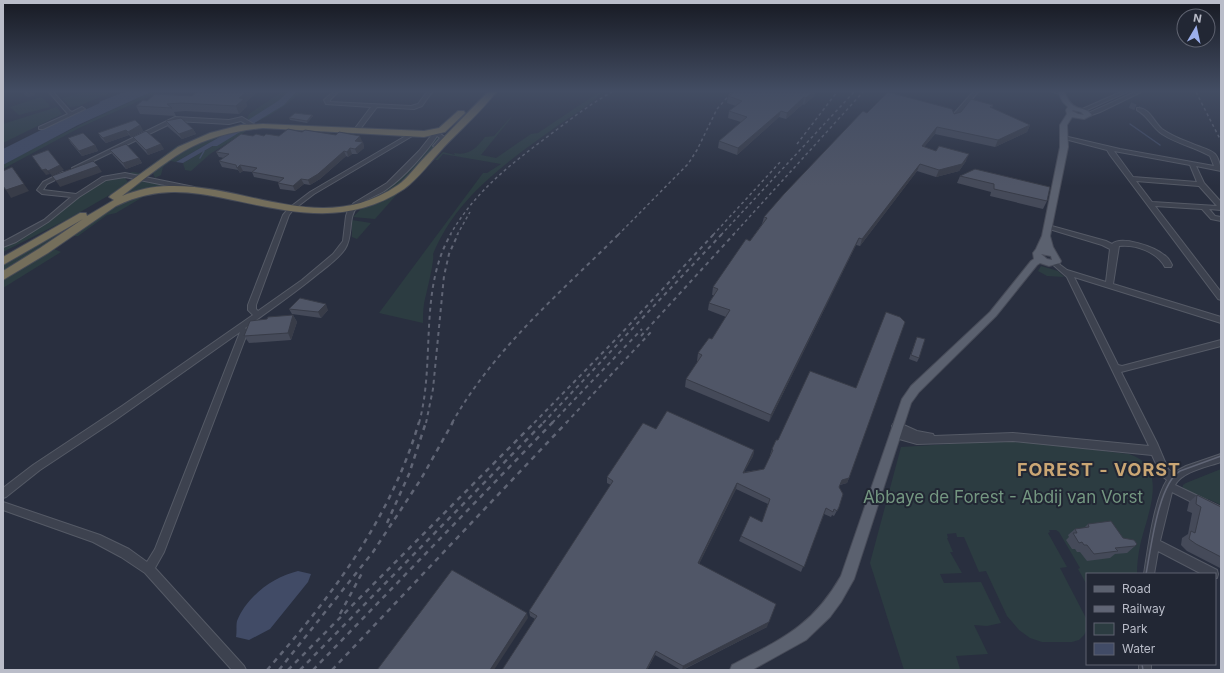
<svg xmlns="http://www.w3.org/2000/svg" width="1224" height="673" font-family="Inter,sans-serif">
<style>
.green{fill:#2c3c41}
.water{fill:#414b66}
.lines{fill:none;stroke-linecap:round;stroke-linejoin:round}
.stream{stroke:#414b66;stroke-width:1.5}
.river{fill:#414b66;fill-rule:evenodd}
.minor-tunnel{stroke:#3f4454;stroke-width:6;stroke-dasharray:6 3;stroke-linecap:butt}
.minor-casing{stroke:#555a66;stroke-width:2}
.major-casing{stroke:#474b58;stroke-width:2}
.highway-casing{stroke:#454a56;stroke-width:2}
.minor{fill:#3d424f;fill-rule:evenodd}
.major{fill:#5b616f;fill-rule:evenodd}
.highway{fill:#746e5b;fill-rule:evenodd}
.tram{stroke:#606575;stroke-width:1.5}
.rail-far2{stroke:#606575;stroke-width:1.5;stroke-dasharray:3 3;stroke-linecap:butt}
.rail-far1{stroke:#606575;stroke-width:2;stroke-dasharray:4 4;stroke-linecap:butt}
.rail{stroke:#606575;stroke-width:2.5;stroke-dasharray:5 5;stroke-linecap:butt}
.wall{fill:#454a59}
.shaded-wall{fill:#383c48}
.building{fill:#505667;stroke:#383c48}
.labels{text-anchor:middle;stroke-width:4;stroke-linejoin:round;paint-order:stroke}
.near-park-label{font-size:17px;fill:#749781;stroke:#222734}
.district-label{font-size:18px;font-weight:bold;letter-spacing:1px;fill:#caa674;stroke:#222734}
</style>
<rect width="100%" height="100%" fill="#292f3f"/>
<g class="green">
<path d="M 83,92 L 112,92 L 79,106 L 70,107 L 62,98 Z"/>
<path d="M 151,92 L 159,92 L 81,127 L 3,169 L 3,165 C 51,138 101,115 151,92 Z"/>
<path d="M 281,92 L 302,92 C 286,105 272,116 253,123 L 247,119 L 249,114 Z"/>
<path d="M 599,92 L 608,92 L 599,95 C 596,101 569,118 560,124 C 511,159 457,195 433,254 C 435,260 426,294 424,304 C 423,310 423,317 423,323 L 379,313 L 483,173 L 487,173 L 501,164 L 443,154 L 438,160 L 435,160 L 443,152 L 455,155 L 454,153 C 470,156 476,148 485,137 L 494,136 L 511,117 L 511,118 L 481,155 L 496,158 L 531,134 L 538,133 Z"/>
<path d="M 41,97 L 48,103 L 50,107 L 19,115 L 10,107 Z"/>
<path d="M 57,107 L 62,114 L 3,143 L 3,124 Z"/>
<path d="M 222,129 L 225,134 L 248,130 L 210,154 L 191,171 L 185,170 L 183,163 L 229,137 L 223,135 L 176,162 L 171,161 L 163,167 L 161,175 L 155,178 L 153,173 L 146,172 L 138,176 L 127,174 L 132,172 L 140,173 L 177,146 Z"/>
<path d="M 436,136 L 440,139 L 440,141 L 397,187 L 365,203 L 364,201 L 386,189 Z"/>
<path d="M 119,177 L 125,178 L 128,182 L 125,186 L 70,218 L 3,252 L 3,246 C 16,239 31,233 44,224 C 67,208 91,181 119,177 Z"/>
<path d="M 143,180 L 176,187 L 153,191 L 116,213 L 107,215 L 78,236 L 72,236 L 115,199 Z"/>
<path d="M 396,193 L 398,193 L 375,219 L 353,217 L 361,209 Z"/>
<path d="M 99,209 L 48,244 L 3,271 L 3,265 Z"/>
<path d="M 352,220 L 371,223 L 357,239 L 352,237 Z"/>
<path d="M 54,249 L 61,252 L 3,288 L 3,280 Z"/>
<path d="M 1041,266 L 1058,271 L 1064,277 L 1047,276 L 1038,271 Z"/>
<path d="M 999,441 L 1045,444 L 1129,454 C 1171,467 1146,517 1140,546 C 1138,555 1137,565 1137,574 L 1087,574 L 1087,585 L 1078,569 L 1080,568 L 1059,532 L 1056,530 L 1049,530 L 1050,532 L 1048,533 L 1067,567 L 1060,568 L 1086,618 L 1087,629 L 1084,635 L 1079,640 L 1072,642 L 1042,642 L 1030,638 L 1019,630 L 1007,616 L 986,571 L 979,572 L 964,537 L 957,537 L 956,533 L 947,534 L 948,538 L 947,538 L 953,552 L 950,552 L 962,573 L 940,574 L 944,583 L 981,582 L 1001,623 L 987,626 L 974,625 L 988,654 L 956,656 L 960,669 L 904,670 L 870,563 L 901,447 Z"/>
<path d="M 1221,469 L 1221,505 L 1208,499 L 1207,504 L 1182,491 L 1183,485 L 1186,483 Z"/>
</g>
<g class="water">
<path d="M 124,92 L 151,92 L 78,125 L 3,165 L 3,149 L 45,128 L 100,103 L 99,102 Z"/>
<path d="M 223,135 L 230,136 L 183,163 L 176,162 Z"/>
<path d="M 298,571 L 311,574 L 308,582 L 270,629 L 249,640 L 236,637 C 237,632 236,625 237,621 C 247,596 273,577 298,571 Z"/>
</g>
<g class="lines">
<g class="stream">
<path d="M 1130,124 L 1160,145"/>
<path d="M 200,158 L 204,151"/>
</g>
<path class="river" d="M 288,92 L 296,92 L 284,105 L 217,146 L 211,146 L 210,144 L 278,101 Z"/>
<path class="minor-tunnel" d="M 1130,105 L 1139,109"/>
<g class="minor-casing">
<g id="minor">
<path d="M 49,92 L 53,92 L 70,111 L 72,112 L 82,107 L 85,109 L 43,129 L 39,129 L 39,127 L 68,114 Z"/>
<path d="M 333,92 L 338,92 L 330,100 L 330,102 L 411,106 L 418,104 L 427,92 L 432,92 L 422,106 L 414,109 L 377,107 L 358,132 L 356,133 L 353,131 L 371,107 L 326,104 L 324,100 Z"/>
<path d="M 973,92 L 978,92 L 955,119 L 951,119 L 951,117 Z"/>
<path d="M 1053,92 L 1064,92 L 1061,94 Z"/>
<path d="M 1121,92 L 1127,92 L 1085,111 L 1080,110 Z"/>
<path d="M 1135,92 L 1141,92 L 1100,112 L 1089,116 L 1086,114 Z"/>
<path d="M 1137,108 C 1149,107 1154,122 1162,129 C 1173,137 1186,141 1198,146 C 1203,148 1211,150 1215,154 C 1218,157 1221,167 1221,171 L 1196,166 L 1204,183 L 1221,202 L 1221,210 L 1209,209 L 1215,216 L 1221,217 L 1221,221 L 1211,219 L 1202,209 L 1155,206 L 1221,292 L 1221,300 L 1218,299 L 1110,155 L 1107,150 L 1061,138 L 1064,136 L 1120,149 L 1214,166 L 1210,156 C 1195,147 1177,144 1162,134 C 1152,127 1148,116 1137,110 ZM 1114,151 L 1190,165 L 1197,182 L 1133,177 ZM 1136,181 L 1199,186 L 1217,206 L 1152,202 Z"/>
<path d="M 175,117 L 229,120 L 242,117 L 257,126 L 252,127 L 241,121 L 229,124 L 176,121 L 77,169 L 73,169 L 72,168 Z"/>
<path d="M 434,132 L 438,132 L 446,138 L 438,147 L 433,146 L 440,138 L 437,136 C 426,153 403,178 387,189 C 378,196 366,198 358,206 C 347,217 354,235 345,249 C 339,258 328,266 319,273 C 295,293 270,310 245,328 L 248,331 L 164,552 L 155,568 L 244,666 L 246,670 L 232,670 L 145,573 L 121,557 L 93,542 L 3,510 L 3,502 L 100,535 L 129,549 L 147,562 L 155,549 L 240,332 L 114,421 L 40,470 L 6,497 L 3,498 L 3,488 L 33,465 L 122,406 L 253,315 L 248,310 L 248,305 L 283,215 L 289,208 L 310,192 L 409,134 L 414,135 L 314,194 L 293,210 L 289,215 L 256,305 L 256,309 L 258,311 L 302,280 L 333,254 L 343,241 L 346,216 L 348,210 L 354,203 L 387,183 L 419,151 Z"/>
<path d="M 63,172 L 66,174 L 65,175 L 47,184 L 43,190 L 76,194 L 102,177 L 125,173 L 194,187 L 197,189 L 194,191 L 125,177 L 106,180 L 79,197 L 48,222 L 16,242 L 3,247 L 3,242 L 44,220 L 71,197 L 42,194 L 37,190 L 43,182 Z"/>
<path d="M 1048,225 L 1106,241 L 1112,244 C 1121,235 1155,247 1164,255 C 1168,257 1170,261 1172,265 L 1171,267 L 1165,267 C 1157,252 1136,244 1119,246 L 1113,284 L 1221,317 L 1221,323 L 1074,277 L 1118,365 L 1122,366 L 1221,340 L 1221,346 L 1121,372 L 1157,443 L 1168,469 L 1173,473 L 1186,466 L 1221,454 L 1221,462 C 1207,467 1183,471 1175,485 L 1221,507 L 1221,517 L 1172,492 L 1160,541 L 1217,570 L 1218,574 L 1217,578 L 1215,578 L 1215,574 L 1202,574 L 1158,551 L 1154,574 L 1144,574 C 1148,549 1154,500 1167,480 L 1161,475 L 1152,455 L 1013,441 L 917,444 L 892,437 L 890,434 L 892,431 L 895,430 L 902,432 L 894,429 L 892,426 L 894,423 L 897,422 L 917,431 L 933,434 L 934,436 L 1013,433 L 1149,446 L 1067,277 L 1051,263 L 1055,261 L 1067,270 L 1106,282 L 1110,249 L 1102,245 L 1046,228 L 1046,226 Z"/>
<rect x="1139" y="664" width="12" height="6"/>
</g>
</g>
<g class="major-casing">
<path id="major" d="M 1058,92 L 1064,92 C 1067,97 1069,104 1076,107 C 1083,110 1086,108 1092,115 L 1084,119 L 1072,117 L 1067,125 L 1068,147 L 1050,236 L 1053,247 L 1061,261 L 1060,263 L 1049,266 L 1040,263 L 1037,265 L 996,316 L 919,392 L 911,403 L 854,579 L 841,602 L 830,617 L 806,640 L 752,670 L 730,670 L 732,665 C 781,639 812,627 841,576 L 902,399 L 911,386 L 990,312 L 1031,261 L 1034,259 L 1033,253 L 1036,249 L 1042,236 L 1060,147 L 1060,125 L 1067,114 L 1066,110 L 1068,107 L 1063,102 ZM 1073,110 L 1081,112 L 1084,115 L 1078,114 L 1072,111 ZM 1041,254 L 1051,256 L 1052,260 L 1047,259 Z"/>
</g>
<g class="highway-casing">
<path id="highway" d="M 488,92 L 496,92 C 481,112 461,129 444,147 C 433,159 417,180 404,189 C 347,227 290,212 228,199 C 187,190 155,187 116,206 L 48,253 L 3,280 L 3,271 L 40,248 L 83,219 L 3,265 L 3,257 L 80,213 L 86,213 L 87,216 L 114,200 L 109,197 L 111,195 L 178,147 L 210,133 L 241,125 L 263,124 L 424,131 L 439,128 L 458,111 L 464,111 L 465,113 L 445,132 L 424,137 L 263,128 C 236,131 208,137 184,151 C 162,164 142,181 122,196 C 137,190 153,186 169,186 C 248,184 322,237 398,185 C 408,178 416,166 425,157 C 446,135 467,113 488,92 Z"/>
</g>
<use href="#minor" class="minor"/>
<use href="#major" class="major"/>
<use href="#highway" class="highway"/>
<g class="tram">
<path d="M 1146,574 C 1151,549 1158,484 1180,471 L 1221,456"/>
<path d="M 1142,664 L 1143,670"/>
</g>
<g class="rail-far2">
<path d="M 1196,92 L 1221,141"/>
<path d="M 797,144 L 837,92"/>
<path d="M 450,235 C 476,190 511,164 551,134 C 571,119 590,104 612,92"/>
<path d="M 457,235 L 470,212"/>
<path d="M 618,235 L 688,164 L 697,150 L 717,109 L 732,92"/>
<path d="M 713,235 L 782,160"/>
<path d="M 721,235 L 854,92"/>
<path d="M 733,235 L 863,92"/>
</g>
<g class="rail-far1">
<path d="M 641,336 L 734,234"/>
<path d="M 419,423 C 436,362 418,290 451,234"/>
<path d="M 426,423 L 433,389 L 444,276 L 449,254 L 458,234"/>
<path d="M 452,423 C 493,350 560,293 619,234"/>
<path d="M 534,423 L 617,338 L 714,234"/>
<path d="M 543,423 L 722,234"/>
<path d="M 552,423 L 642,329"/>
<path d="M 566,423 L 651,332"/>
</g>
<g class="rail">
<path d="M 387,523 L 409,474 L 426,422"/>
<path d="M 340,614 L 362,573"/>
<path d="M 267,670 C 332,596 391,518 419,422"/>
<path d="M 279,670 L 373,552 L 421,479 L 453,422"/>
<path d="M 288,670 L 535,422"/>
<path d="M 300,670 L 544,422"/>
<path d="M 313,670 L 553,422"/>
<path d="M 332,670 L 567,422"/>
</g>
</g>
<g class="wall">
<path d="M 22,92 L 33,92 L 35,95 L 28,97 Z"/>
<path d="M 197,92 L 257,92 L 246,102 L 247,106 L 239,114 L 185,111 L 174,112 L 176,116 L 140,114 L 136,106 L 147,101 L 192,96 Z"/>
<path d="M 734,92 L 817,92 L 815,93 L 814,96 L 804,105 L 803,104 L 786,119 L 779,117 L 737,155 L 718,148 L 719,141 L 741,122 L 728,118 L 729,111 L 736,106 L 727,103 L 728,96 Z"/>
<path d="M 993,105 L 992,108 L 1030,125 L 1027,132 L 995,147 L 935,134 L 924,147 L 966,161 L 959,171 L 936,177 L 917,171 L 860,246 L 856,245 L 769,422 L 685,387 L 686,379 L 698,361 L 697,361 L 698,353 L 712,339 L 726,317 L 708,310 L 709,303 L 714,295 L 712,295 L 713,287 L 750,241 L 762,224 L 764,217 L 867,113 L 954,114 Z"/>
<path d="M 312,115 L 313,116 L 307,123 L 290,120 L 289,118 Z"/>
<path d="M 166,121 L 193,129 L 196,134 L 182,139 L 168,127 Z"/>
<path d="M 140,125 L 143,131 L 131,137 L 129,135 L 106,143 L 101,138 L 98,133 Z"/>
<path d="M 253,136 L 279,136 L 362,141 L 361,142 L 363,142 L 364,148 L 357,154 L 352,154 L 348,157 L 346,156 L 320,179 L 310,185 L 304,184 L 295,191 L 280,189 L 278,183 L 279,182 L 254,177 L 252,172 L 243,171 L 240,173 L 238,170 L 222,167 L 219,161 L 224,158 L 219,157 L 216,152 Z"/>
<path d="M 133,137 L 164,149 L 148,155 L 136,142 Z"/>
<path d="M 68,138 L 95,145 L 98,151 L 82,156 L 71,143 Z"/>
<path d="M 110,150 L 139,158 L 142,163 L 126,169 L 113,155 Z"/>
<path d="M 960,176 L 1050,187 L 1047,201 L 1043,209 L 990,196 L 991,192 L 957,183 Z"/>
<path d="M 289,309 L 328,310 L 321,318 L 292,314 Z"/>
<path d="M 293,315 L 297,322 L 291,340 L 249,343 L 244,336 L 267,319 Z"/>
<path d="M 917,337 L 919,358 L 917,362 L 909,359 Z"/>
<path d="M 656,429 L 754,450 L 753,456 L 744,472 L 764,469 L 771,455 L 770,455 L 772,449 L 849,478 L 847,483 L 840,485 L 839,487 L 839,507 L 834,516 L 832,515 L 831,517 L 824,514 L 801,572 L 739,541 L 741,536 L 762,522 L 768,504 L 736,489 L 699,564 L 767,627 L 683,670 L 681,670 L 655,655 L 647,670 L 502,670 L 535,619 L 530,616 L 529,611 L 611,485 L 607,483 L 607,477 Z"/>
<path d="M 1197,495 L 1221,507 L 1221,567 L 1220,568 L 1187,551 L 1181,545 L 1182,538 L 1188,534 L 1192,513 L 1187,511 L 1189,502 Z"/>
<path d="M 1088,524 L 1123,538 L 1135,546 L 1127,553 L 1115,554 L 1110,558 L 1087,561 L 1080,552 L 1077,552 L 1075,549 L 1072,549 L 1066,540 L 1069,537 L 1068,535 L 1075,529 L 1084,528 Z"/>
</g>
<g class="shaded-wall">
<path d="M 33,92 L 35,95 L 28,97 L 26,94 Z"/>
<path d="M 246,92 L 257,92 L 246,102 L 247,106 L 239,114 L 236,106 L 239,98 Z"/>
<path d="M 813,92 L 817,92 L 815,93 L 814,96 L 804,105 L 806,98 Z"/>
<path d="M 804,97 L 803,104 L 786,119 L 787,113 Z"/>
<path d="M 781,111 L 779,117 L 737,155 L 738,148 Z"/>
<path d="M 312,115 L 313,116 L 307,123 L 307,121 Z"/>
<path d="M 140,125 L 143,131 L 131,137 L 128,132 Z"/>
<path d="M 1030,125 L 1027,132 L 995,147 L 998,140 Z"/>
<path d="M 937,127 L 935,134 L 919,153 L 922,146 Z"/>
<path d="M 193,129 L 196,134 L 182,139 L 179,134 Z"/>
<path d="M 126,130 L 129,135 L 106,143 L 103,138 Z"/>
<path d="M 360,136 L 362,141 L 356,146 L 355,141 Z"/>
<path d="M 363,142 L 364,148 L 357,154 L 355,149 Z"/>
<path d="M 161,144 L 164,149 L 148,155 L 146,150 Z"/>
<path d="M 95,145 L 98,151 L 82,156 L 79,151 Z"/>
<path d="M 350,148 L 352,154 L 348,157 L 347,152 Z"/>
<path d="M 344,151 L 346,156 L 320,179 L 310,185 L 308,180 Z"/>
<path d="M 969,154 L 966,161 L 959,171 L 936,177 L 939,170 Z"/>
<path d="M 139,158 L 142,163 L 126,169 L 123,163 Z"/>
<path d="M 920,164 L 917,171 L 860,246 L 862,239 Z"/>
<path d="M 60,165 L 64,170 L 52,176 L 48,171 Z"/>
<path d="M 240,165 L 243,171 L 240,173 L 237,168 Z"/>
<path d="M 98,166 L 102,172 L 60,187 L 56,181 Z"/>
<path d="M 12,167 L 29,191 L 11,198 L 6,190 Z"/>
<path d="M 46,169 L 50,174 L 46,175 L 42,170 Z"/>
<path d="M 301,179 L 304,184 L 295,191 L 293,186 Z"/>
<path d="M 859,238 L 856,245 L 769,422 L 771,415 Z"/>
<path d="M 326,304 L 328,310 L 321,318 L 318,312 Z"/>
<path d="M 293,315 L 297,322 L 291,340 L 288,333 Z"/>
<path d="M 754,450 L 753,456 L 741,478 L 743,473 Z"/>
<path d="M 849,478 L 847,483 L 839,485 L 842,480 Z"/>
<path d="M 737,483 L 736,489 L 697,568 L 698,563 Z"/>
<path d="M 527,613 L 528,618 L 494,670 L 490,670 Z"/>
<path d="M 769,622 L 767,627 L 682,670 L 683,666 Z"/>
<path d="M 656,651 L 655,655 L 647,670 L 646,670 Z"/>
</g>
<g class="building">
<path d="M 23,92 L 33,92 L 26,94 Z"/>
<path d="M 197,92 L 246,92 L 239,98 L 244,99 L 236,106 L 181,103 L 167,104 L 172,108 L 136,106 L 143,100 L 147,101 L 155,94 L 192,96 Z"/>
<path d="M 734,92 L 813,92 L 806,98 L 804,97 L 787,113 L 781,111 L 738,148 L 719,141 L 747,117 L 729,111 L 742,101 L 728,96 Z"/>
<path d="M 888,92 L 952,109 L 954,114 L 961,112 L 971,99 L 993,105 L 990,107 L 1030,125 L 998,140 L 937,127 L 922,146 L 936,151 L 939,146 L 969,154 L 962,164 L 939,170 L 920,164 L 862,239 L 859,238 L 771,415 L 686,379 L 702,355 L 698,353 L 709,338 L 712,339 L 730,310 L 709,303 L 718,289 L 713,287 L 746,239 L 750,241 L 767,218 L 764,217 L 784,194 L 863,111 L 867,113 Z"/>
<path d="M 295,113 L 312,115 L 307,121 L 289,118 Z"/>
<path d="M 181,118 L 193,129 L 179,134 L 166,121 Z"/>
<path d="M 135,120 L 140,125 L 128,132 L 126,130 L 103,138 L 98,133 Z"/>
<path d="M 288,129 L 302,132 L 305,130 L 336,135 L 339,132 L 360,136 L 355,141 L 363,142 L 355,149 L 350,148 L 347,152 L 344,151 L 318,174 L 308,180 L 301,179 L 293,186 L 278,183 L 284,178 L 252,172 L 257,168 L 240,165 L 237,168 L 236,165 L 219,161 L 229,154 L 216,152 L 241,134 L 253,136 L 256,134 L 264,136 L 266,134 L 279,136 Z"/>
<path d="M 146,131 L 161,144 L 146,150 L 133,137 Z"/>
<path d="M 83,133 L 95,145 L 79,151 L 68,138 Z"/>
<path d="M 126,144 L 139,158 L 123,163 L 110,150 Z"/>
<path d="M 48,150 L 60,165 L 48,171 L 46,169 L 42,170 L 32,156 Z"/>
<path d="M 93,161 L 98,166 L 56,181 L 52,176 Z"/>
<path d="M 12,167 L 24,184 L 6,190 L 3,186 L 3,171 Z"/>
<path d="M 975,169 L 1050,187 L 1047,201 L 994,189 L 994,184 L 960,176 Z"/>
<path d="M 300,298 L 326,304 L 318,312 L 289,309 Z"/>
<path d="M 886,312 L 900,317 L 905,322 L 849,478 L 842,480 L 839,487 L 843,494 L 839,507 L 837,511 L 834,509 L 833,512 L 826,508 L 804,567 L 741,536 L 750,516 L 762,522 L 770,499 L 737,483 L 698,563 L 776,604 L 769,622 L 683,666 L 656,651 L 646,670 L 502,670 L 537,616 L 529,611 L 613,481 L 607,477 L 643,423 L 656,429 L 667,411 L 754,450 L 743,473 L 764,469 L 773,450 L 772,449 L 776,440 L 778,440 L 810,371 L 856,388 Z"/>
<path d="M 293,315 L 288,333 L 244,336 L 250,321 L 267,319 L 268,317 Z"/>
<path d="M 917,337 L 925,339 L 919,358 L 911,355 Z"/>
<path d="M 1197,495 L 1221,507 L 1221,557 L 1196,544 L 1189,539 L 1191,531 L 1195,533 L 1201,507 L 1196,504 Z"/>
<path d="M 1111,521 L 1123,538 L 1134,540 L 1137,544 L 1135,546 L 1115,548 L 1118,551 L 1094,554 L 1087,545 L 1084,545 L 1082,542 L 1079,543 L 1073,533 L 1077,533 L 1075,529 L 1089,527 L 1088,524 Z"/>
<path d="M 452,570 L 527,613 L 490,670 L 377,670 Z"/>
</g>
<linearGradient id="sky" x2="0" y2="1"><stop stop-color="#171a23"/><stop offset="0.49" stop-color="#434d63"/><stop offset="1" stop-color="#434d63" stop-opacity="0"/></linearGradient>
<rect width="1224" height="186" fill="url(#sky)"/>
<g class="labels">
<g class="near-park-label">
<text x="1003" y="503">Abbaye de Forest - Abdij van Vorst</text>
</g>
<g class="district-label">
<text x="1099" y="476">FOREST - VORST</text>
</g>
</g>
<rect width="1224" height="673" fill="none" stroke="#babdc9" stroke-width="8"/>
<rect x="1086" y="573" width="130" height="92" fill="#222734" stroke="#5f6370"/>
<rect x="1094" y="586" width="20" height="6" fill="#5b616f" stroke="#5f6370"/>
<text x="1122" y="593" font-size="12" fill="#babdc9">Road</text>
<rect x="1094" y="606" width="20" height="6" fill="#606575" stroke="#5f6370"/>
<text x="1122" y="613" font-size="12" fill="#babdc9">Railway</text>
<rect x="1094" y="623" width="20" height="12" fill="#2c3c41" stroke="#5f6370"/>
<text x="1122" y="633" font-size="12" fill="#babdc9">Park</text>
<rect x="1094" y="643" width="20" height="12" fill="#414b66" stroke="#5f6370"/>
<text x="1122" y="653" font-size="12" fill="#babdc9">Water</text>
<g transform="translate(1196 28) rotate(9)"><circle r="19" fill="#222734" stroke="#5f6370"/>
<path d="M0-3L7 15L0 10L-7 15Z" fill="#9cafec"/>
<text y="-6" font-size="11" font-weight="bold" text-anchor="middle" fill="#babdc9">N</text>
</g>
</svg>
